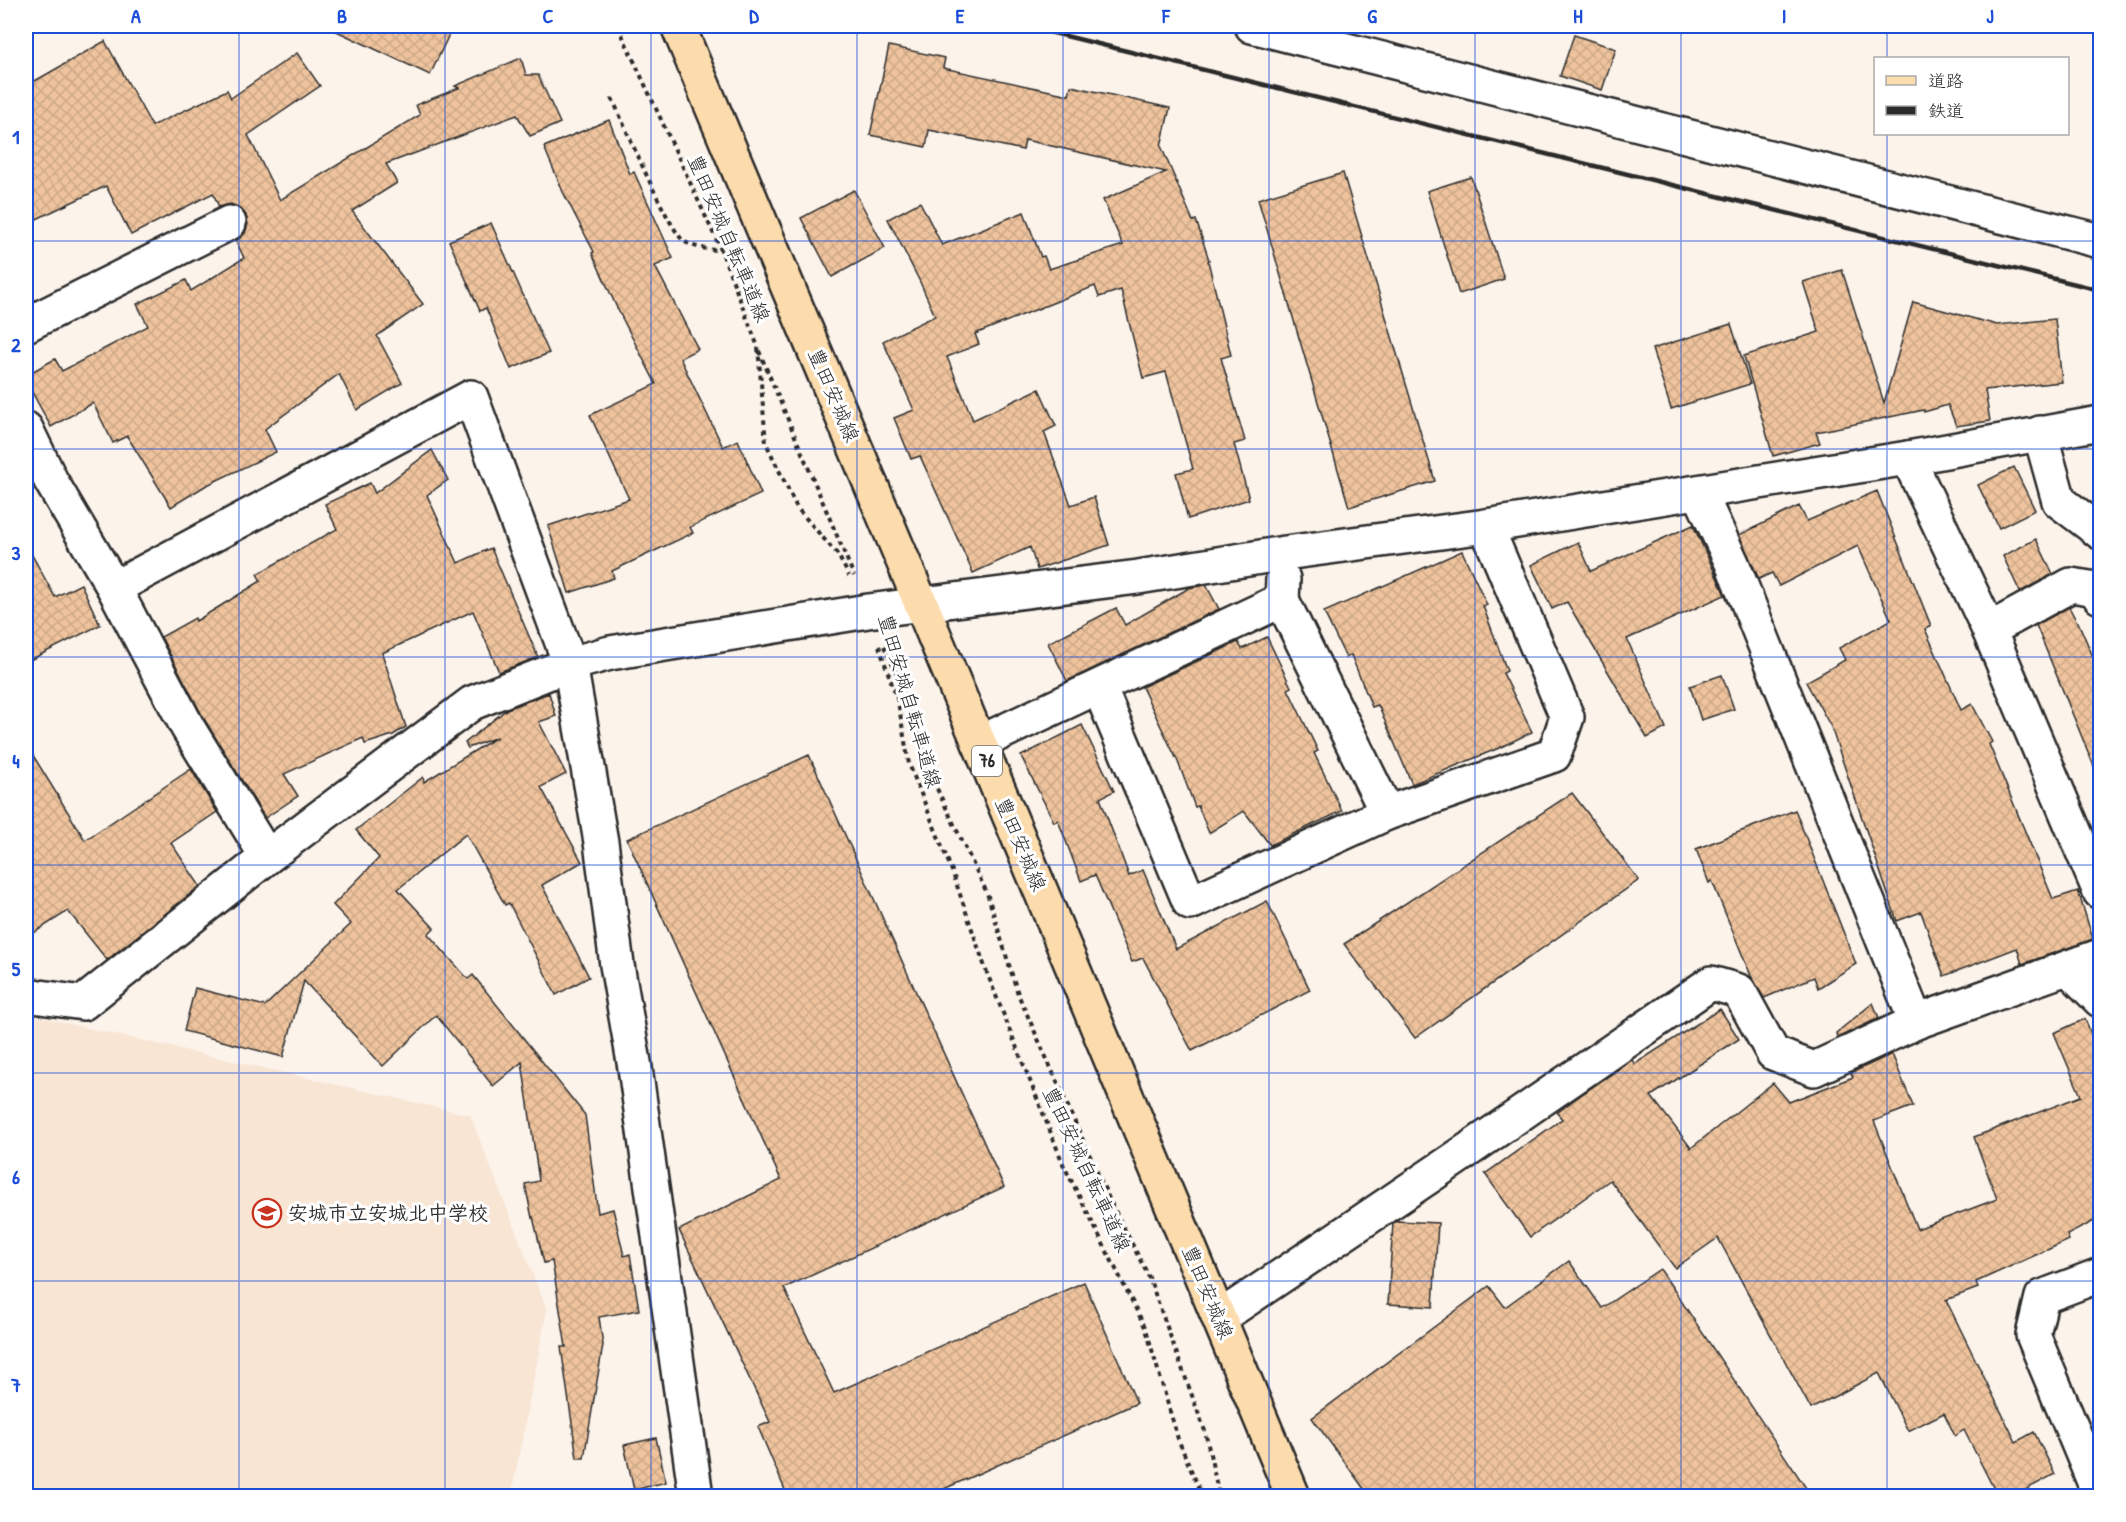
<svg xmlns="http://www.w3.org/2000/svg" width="2126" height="1522" font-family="'Patrick Hand','Klee One',sans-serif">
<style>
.built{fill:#f8e5d4}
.building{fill:url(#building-cross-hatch);stroke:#2b2b2b;stroke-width:1.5}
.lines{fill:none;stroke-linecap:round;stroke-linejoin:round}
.minor-casing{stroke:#2b2b2b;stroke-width:38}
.primary-casing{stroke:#2b2b2b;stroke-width:38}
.path{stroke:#2b2b2b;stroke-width:4;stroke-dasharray:4.5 4.5;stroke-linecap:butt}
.minor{stroke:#fff;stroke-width:33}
.primary{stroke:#fcdcac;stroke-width:33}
.rail{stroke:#2b2b2b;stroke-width:4.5}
.grid{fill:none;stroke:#1d4ed8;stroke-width:1.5;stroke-opacity:0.55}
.labels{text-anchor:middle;stroke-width:6;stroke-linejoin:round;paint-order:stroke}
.shield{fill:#fff;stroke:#6b6b6b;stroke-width:1.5}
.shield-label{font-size:18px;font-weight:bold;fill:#2b2b2b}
.street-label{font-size:20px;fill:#2b2b2b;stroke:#fff}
.poi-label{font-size:20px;font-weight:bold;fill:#2b2b2b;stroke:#fff;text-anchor:start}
.neatline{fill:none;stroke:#1d4ed8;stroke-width:2}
.grid-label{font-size:20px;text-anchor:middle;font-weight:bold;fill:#1d4ed8}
</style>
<defs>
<pattern id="building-cross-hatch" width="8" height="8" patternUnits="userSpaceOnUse" patternTransform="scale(1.5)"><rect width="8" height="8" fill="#eec39d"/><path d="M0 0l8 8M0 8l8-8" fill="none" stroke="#cca887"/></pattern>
</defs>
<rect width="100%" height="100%" fill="#fcf3eb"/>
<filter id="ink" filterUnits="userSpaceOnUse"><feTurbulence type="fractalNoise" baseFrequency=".0167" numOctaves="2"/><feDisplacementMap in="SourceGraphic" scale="12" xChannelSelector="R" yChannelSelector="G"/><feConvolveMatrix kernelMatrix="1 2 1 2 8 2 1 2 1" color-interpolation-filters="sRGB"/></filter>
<g filter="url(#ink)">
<path class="built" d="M 26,1014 L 470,1115 L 547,1310 L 511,1496 L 26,1496 Z"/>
<g class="building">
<path d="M 326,26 L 453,26 L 430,75 Z"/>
<path d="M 1574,35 L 1616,49 L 1602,90 L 1560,76 Z"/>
<path d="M 105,41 L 152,126 L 227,90 L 231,98 L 297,53 L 320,86 L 248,135 L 280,200 L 420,115 L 416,105 L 459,88 L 455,86 L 521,58 L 526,75 L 538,75 L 560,123 L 530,136 L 517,115 L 386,164 L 397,183 L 352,211 L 423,304 L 377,336 L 402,383 L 357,410 L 339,374 L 265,429 L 276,452 L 205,486 L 171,507 L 127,436 L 113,443 L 93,403 L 51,427 L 26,381 L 26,375 L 55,359 L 62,371 L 148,326 L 137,304 L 186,280 L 191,291 L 244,258 L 236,241 L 245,233 L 248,224 L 246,215 L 240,208 L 231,204 L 219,207 L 213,193 L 131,235 L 106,186 L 26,224 L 26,86 Z"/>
<path d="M 889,46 L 945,58 L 943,68 L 1069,95 L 1071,86 L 1170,108 L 1161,146 L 1193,221 L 1196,220 L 1209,260 L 1208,261 L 1231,355 L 1221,358 L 1245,441 L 1234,444 L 1249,499 L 1188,519 L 1176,473 L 1193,469 L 1166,372 L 1143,378 L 1121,290 L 1099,297 L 1095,286 L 975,334 L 979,344 L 947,357 L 973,420 L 1039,389 L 1056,426 L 1044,432 L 1071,505 L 1094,497 L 1109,545 L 1037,569 L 1030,547 L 973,573 L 920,456 L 911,459 L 894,418 L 914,410 L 883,341 L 935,316 L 920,282 L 888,219 L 920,202 L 942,245 L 1024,212 L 1041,257 L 1044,256 L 1049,269 L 1123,245 L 1103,200 L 1166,172 L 1025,140 L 1023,150 L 929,130 L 926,147 L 870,135 Z"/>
<path d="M 609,120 L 630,174 L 634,172 L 673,258 L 655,266 L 698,349 L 680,358 L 723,447 L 738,440 L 761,494 L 690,527 L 693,533 L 612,571 L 614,578 L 569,593 L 548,526 L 629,499 L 590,415 L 656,384 L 617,308 L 592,253 L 594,252 L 563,192 L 544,147 Z"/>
<path d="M 1343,173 L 1435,481 L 1349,507 L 1258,199 Z"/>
<path d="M 1471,177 L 1504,279 L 1459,294 L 1427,191 Z"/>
<path d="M 854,190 L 885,248 L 832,277 L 801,218 Z"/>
<path d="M 491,223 L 549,353 L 511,369 L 486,308 L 480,311 L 449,241 Z"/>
<path d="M 1842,270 L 1884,403 L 1913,302 L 1997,325 L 2055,319 L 2062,382 L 1985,390 L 1990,421 L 1956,426 L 1948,405 L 1924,412 L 1924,410 L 1816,432 L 1820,443 L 1773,456 L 1744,356 L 1819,332 L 1803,282 Z"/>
<path d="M 1731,324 L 1750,384 L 1671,409 L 1652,349 Z"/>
<path d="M 432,450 L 448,480 L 427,495 L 458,563 L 491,548 L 538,657 L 499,672 L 473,611 L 382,653 L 406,727 L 393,735 L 365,744 L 363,738 L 284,774 L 298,796 L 265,818 L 204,719 L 161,637 L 195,618 L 196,621 L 261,581 L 257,574 L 337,529 L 325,504 L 370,483 L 375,493 Z"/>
<path d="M 2014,467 L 2035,510 L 1999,528 L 1978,485 Z"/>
<path d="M 1877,491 L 1931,626 L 1925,629 L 1961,710 L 1972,704 L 1992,742 L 1989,744 L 2053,899 L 2078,891 L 2093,939 L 2022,964 L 2017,948 L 1944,976 L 1921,912 L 1897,921 L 1831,727 L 1806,682 L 1845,660 L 1839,648 L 1891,620 L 1858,546 L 1779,586 L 1772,573 L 1759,579 L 1739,535 L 1799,506 L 1807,521 Z"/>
<path d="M 1693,525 L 1725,595 L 1627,639 L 1666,728 L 1647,738 L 1567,602 L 1552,609 L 1531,565 L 1578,542 L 1591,571 Z"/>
<path d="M 2036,539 L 2053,574 L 2020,592 L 2003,556 Z"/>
<path d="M 26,544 L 55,597 L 81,584 L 100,625 L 26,662 Z"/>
<path d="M 1462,551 L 1487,605 L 1483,606 L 1507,671 L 1503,673 L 1532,732 L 1499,748 L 1412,784 L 1378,705 L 1372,707 L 1351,655 L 1346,658 L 1324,612 Z"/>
<path d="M 1206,585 L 1219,609 L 1067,681 L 1048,643 L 1116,608 L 1125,625 L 1189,588 Z"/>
<path d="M 2069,607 L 2077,622 L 2078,622 L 2100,673 L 2100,781 L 2036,625 Z"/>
<path d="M 1267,637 L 1291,687 L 1288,689 L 1318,751 L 1314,753 L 1342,811 L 1270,845 L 1244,811 L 1209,833 L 1198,806 L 1195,807 L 1178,762 L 1142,687 L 1238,642 L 1242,649 Z"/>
<path d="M 1722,675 L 1734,709 L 1701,720 L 1690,686 Z"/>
<path d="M 549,693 L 556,716 L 539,722 L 566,774 L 541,787 L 582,862 L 542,885 L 589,977 L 556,995 L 509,903 L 505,905 L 466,834 L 398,889 L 434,928 L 428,934 L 468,979 L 473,975 L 585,1115 L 598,1213 L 613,1209 L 624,1256 L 630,1254 L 639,1310 L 599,1317 L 603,1345 L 584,1458 L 577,1458 L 561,1347 L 566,1347 L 552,1261 L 544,1263 L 533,1217 L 532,1218 L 525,1184 L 539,1181 L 522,1062 L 493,1086 L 436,1015 L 383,1066 L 304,981 L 283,1057 L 184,1031 L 195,988 L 265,1006 L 351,924 L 333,905 L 379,858 L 356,830 L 423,777 L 424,782 L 497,737 L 468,748 L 465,743 L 507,709 Z"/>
<path d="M 1082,725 L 1114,791 L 1100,798 L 1129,876 L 1143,870 L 1176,949 L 1267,901 L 1310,990 L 1192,1051 L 1143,958 L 1132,962 L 1095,875 L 1081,881 L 1058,820 L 1054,822 L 1021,756 Z"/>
<path d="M 26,744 L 85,840 L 191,769 L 217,812 L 171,843 L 200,886 L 107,960 L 68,911 L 26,938 Z"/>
<path d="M 809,755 L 1004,1187 L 784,1288 L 834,1393 L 1084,1282 L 1137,1403 L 926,1497 L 788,1497 L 758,1427 L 770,1422 L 679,1230 L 781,1180 L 627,839 Z"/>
<path d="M 1572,793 L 1639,880 L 1415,1038 L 1344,944 Z"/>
<path d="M 1795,810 L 1856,964 L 1818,988 L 1814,977 L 1764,998 L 1751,976 L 1712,881 L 1709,883 L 1696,849 Z"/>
<path d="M 1873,1003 L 1879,1018 L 1837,1038 L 1836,1033 Z"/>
<path d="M 1720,1009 L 1739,1039 L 1651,1096 L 1691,1148 L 1773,1083 L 1789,1102 L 1853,1077 L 1851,1073 L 1892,1054 L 1913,1106 L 1874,1121 L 1917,1229 L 1997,1199 L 1974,1137 L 2081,1096 L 2054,1033 L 2085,1019 L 2100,1055 L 2100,1218 L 2067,1235 L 2069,1240 L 1976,1282 L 1978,1288 L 1946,1300 L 2016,1442 L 2034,1432 L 2055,1474 L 2012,1497 L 1998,1497 L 1964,1430 L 1955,1436 L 1944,1413 L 1908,1431 L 1879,1373 L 1811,1409 L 1718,1238 L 1675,1268 L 1610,1180 L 1530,1237 L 1485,1174 L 1562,1119 L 1557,1113 L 1575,1099 L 1632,1060 L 1635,1064 Z"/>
<path d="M 1397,1221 L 1438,1223 L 1433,1307 L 1388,1304 L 1393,1223 Z"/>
<path d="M 1569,1261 L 1602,1308 L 1660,1269 L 1812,1497 L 1370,1497 L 1312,1418 L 1489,1286 L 1505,1307 Z"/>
<path d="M 656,1438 L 666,1482 L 634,1490 L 624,1445 Z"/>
</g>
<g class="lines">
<g class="minor-casing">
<g id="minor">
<path d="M 1252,26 L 2100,241"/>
<path d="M 26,325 L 229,223"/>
<path d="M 26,429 L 51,481 L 114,588 L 188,728 L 267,857"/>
<path d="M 2040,433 L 2059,501 L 2100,532"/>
<path d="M 1908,458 L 1989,630 L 2100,892"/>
<path d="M 1699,492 L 1732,563 L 1916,1022 L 2100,956"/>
<path d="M 114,588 L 471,397 L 570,664 L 601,842 L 617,965 L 635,1068 L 696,1496"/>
<path d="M 1989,630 L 2071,585 L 2096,589 L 2100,597"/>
<path d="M 1099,687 L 1190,903 L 1387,813 L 1282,600"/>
<path d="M 979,743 L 1282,600 L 1283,579"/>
<path d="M 1387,813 L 1554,755 L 1567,717 L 1486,526"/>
<path d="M 2068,968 L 2100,1000"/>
<path d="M 26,995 L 83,1003 L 267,857 L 472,703 L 570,664 L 610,653 L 868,611 L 1138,577 L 1285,553 L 1486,526 L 1908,458 L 2100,423"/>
<path d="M 1219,1318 L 1455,1159 L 1711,983 L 1739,991 L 1773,1053 L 1814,1069 L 1916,1022"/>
<path d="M 2100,1496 L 2033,1335 L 2042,1297 L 2100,1275"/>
</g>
</g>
<g class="primary-casing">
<path id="primary" d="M 678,26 L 922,606 L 1293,1496"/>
</g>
<g class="path">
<path d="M 618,26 L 721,250 L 758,347 L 766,443 L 797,508 L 838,555 L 849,576"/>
<path d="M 612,98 C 623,122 669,232 685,242 C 696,248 710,250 721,250"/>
<path d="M 759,351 L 854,576"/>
<path d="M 879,646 L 898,702 L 909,764 L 952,871 L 987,973 L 1064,1166 L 1146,1329 L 1178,1439 L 1202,1496"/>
<path d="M 884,646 L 914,711 L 928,770 L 987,893 L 1018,994 L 1110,1201 L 1148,1275 L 1205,1431 L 1219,1496"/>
</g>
<use href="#minor" class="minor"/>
<use href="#primary" class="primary"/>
<path class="rail" d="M 1025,26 L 2100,290"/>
</g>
</g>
<path class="grid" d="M 239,26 L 239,1496M 445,26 L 445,1496M 651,26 L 651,1496M 857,26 L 857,1496M 1063,26 L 1063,1496M 1269,26 L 1269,1496M 1475,26 L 1475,1496M 1681,26 L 1681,1496M 1887,26 L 1887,58M 1887,134 L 1887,1496M 26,241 L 2100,241M 26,449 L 2100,449M 26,657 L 2100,657M 26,865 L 2100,865M 26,1073 L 2100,1073M 26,1281 L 2100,1281"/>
<defs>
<g id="school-ring" transform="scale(1.5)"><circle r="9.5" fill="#fff" stroke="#c8321e" stroke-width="1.5"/><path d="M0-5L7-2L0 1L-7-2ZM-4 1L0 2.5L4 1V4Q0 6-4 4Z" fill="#c8321e"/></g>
</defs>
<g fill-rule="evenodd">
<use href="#school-ring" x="267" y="1213"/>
</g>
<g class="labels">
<rect class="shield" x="972" y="746" width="30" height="30" rx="4.5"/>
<g class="shield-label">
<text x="987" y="767">76</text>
</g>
<g class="street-label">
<text transform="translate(729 238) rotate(67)" y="7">豊田安城自転車道線</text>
<text transform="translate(834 395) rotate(67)" y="7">豊田安城線</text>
<text transform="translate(910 701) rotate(74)" y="7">豊田安城自転車道線</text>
<text transform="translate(1021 844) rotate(67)" y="7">豊田安城線</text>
<text transform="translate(1087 1169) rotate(65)" y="7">豊田安城自転車道線</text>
<text transform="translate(1208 1292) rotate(67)" y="7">豊田安城線</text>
</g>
<g class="poi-label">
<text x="288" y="1220">安城市立安城北中学校</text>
</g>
</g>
<rect width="2126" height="1522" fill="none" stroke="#fff" stroke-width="66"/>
<rect x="1874" y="57" width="195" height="78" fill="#ffffff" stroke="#aaaaaa" stroke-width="1.5"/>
<rect x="1886" y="76" width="30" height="9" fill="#fcdcac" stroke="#aaaaaa" stroke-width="1.5"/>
<text x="1928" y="87" font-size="18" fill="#2b2b2b">道路</text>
<rect x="1886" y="106" width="30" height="9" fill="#2b2b2b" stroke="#aaaaaa" stroke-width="1.5"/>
<text x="1928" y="117" font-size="18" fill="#2b2b2b">鉄道</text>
<rect x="33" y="33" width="2060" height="1456" class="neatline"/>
<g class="grid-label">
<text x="136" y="23">A</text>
<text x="342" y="23">B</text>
<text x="548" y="23">C</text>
<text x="754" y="23">D</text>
<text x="960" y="23">E</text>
<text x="1166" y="23">F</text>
<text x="1372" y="23">G</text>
<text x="1578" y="23">H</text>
<text x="1784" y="23">I</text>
<text x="1990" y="23">J</text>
<text x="16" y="144">1</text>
<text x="16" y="352">2</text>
<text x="16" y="560">3</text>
<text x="16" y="768">4</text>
<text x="16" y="976">5</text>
<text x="16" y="1184">6</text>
<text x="16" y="1392">7</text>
</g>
</svg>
